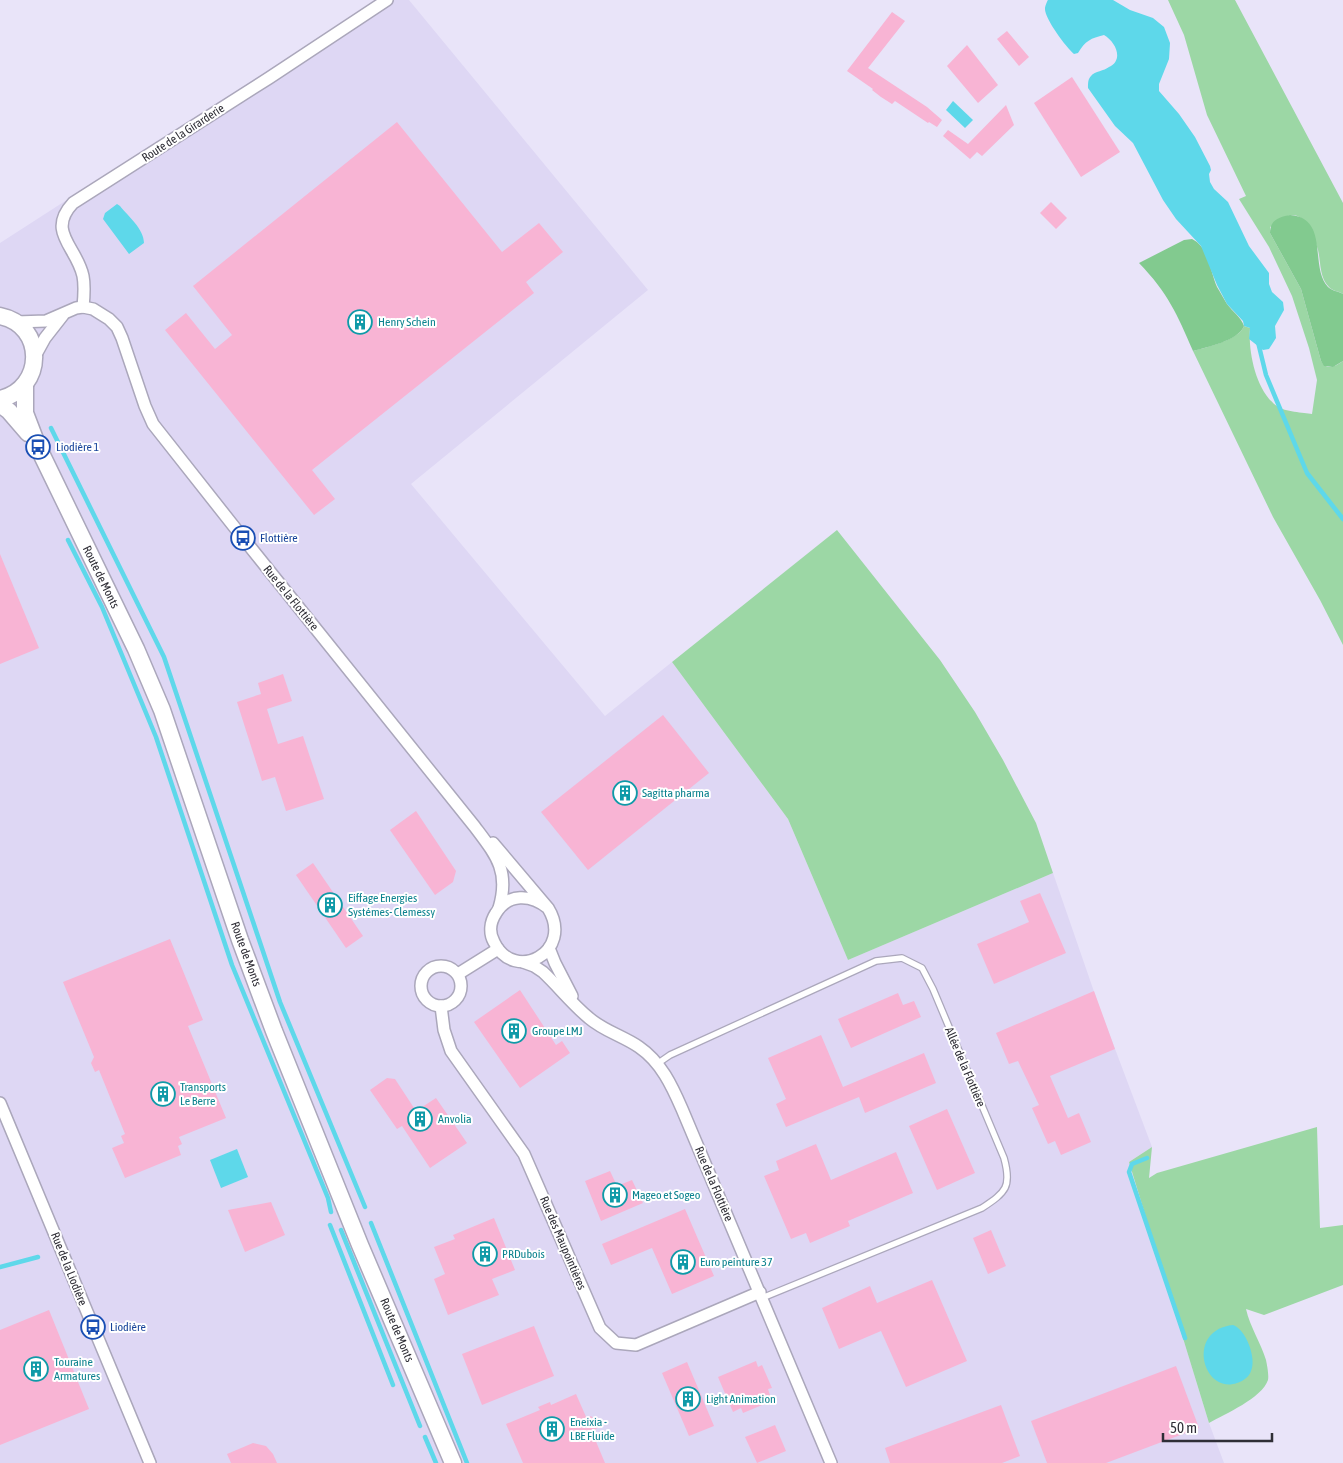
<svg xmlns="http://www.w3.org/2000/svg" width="1343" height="1463" font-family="'Asap Condensed',sans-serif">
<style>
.built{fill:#ded7f4}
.green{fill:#9cd7a5}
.forest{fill:#82ca8f}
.water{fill:#5ed8ea}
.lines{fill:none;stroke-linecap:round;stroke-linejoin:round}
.stream{stroke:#5ed8ea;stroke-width:4.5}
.building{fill:#f8b4d4}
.service-casing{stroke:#aba7bb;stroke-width:8}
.minor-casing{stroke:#aba7bb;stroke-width:14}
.secondary-casing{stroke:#aba7bb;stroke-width:19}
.service{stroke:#fff;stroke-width:5.5}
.minor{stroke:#fff;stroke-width:11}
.secondary{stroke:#fff;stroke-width:16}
.labels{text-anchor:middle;stroke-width:4;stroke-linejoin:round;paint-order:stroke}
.street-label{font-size:12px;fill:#2f2e36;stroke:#fff}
.culture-label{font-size:12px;fill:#0d838f;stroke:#fff;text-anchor:start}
.transit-label{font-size:12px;fill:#164399;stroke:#fff;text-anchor:start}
</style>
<rect width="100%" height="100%" fill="#e9e4f9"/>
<path class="built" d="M 377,0 L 409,0 L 648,290 L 411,484 L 605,716 L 672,662 L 788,819 L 848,960 L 1053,873 L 1100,1009 L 1152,1147 L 1129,1162 L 1209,1423 L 1224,1463 L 0,1463 L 0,243 Z"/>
<g class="green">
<path d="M 1168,0 L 1235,0 L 1343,203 L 1343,294 C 1339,291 1332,291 1329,287 C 1319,277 1321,262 1318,250 C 1315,238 1305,213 1291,215 C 1285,216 1276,223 1270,227 L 1270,233 L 1301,289 L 1321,361 C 1327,371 1335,367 1343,361 L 1343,645 L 1320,600 L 1273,517 L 1193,351 C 1207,347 1239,340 1244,326 L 1250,328 C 1248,352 1256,392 1278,407 C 1284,411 1304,413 1312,414 L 1317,380 L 1309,348 L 1292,296 L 1269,247 L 1239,199 L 1246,196 L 1207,115 L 1184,35 Z"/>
<path d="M 837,530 L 940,660 L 975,712 L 1003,760 L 1036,823 L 1053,873 L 848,960 L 788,819 L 672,662 Z"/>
<path d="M 1317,1127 L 1320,1228 L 1343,1225 L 1343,1285 L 1264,1315 L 1246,1309 C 1250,1327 1261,1343 1266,1360 C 1267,1365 1269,1375 1268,1380 C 1262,1398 1225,1414 1209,1423 L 1129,1162 L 1152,1147 L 1149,1178 L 1157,1173 Z"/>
</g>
<g class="forest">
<path d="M 1290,215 C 1330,218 1309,267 1328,287 C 1332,291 1338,291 1343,294 L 1343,361 L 1333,367 L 1324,366 L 1321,361 L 1301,289 L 1270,233 C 1270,220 1279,217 1290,215 Z"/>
<path d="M 1192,239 C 1209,247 1210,271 1217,287 C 1220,292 1224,299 1227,304 C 1232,311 1241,317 1244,326 C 1238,341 1207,347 1193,351 C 1177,314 1168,293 1139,263 L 1184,240 Z"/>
</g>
<g class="water">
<path d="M 1048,0 L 1113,0 L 1130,10 L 1153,18 L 1164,27 L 1170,43 L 1169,59 L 1159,84 L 1159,91 L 1179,114 L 1195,137 L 1210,166 L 1211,170 L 1209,174 L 1210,182 L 1214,189 L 1228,202 L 1249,246 L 1269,273 L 1269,284 L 1272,292 L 1283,302 L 1284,310 L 1275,326 L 1276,338 L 1269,349 L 1263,350 L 1249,339 L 1250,328 L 1244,326 L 1243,321 L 1227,304 L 1217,285 L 1201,246 L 1176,219 L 1163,200 L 1133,143 L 1115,126 L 1088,88 C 1088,83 1088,79 1091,76 C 1095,71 1104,71 1109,67 C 1124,60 1116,42 1104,35 C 1091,38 1085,41 1078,53 L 1074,54 C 1066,47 1044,18 1045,8 C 1045,7 1047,1 1048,0 Z"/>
<path d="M 953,101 L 973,120 L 965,128 L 946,110 Z"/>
<path d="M 117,204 L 120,206 C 128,216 144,229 144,243 L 129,254 L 103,219 L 105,213 Z"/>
<path d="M 237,1149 L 248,1177 L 221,1188 L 210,1160 Z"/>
<path d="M 1233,1325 C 1246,1329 1257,1359 1251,1371 C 1249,1377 1243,1381 1237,1383 C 1203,1395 1185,1330 1233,1325 Z"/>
</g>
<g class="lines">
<g class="stream">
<path d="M 1258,342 L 1266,375 L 1307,473 L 1343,519"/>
<path d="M 51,428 L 164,657 L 280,1002 L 365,1207"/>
<path d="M 68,540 L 102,607 L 156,737 L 232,965 L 328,1198 L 331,1212"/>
<path d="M 1147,1158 L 1132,1164 L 1129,1172 L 1185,1338"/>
<path d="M 371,1223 L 467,1463"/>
<path d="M 330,1225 L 393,1385"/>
<path d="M 341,1230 L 420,1426"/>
<path d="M 0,1267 L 38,1257"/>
<path d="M 425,1437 L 436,1463"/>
</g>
</g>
<g class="building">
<path d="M 892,12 L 905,21 L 868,68 L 927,107 L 942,120 L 937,127 L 929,122 L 928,123 L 895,101 L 892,104 L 881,97 L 872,90 L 873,89 L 847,71 Z"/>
<path d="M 1007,31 L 1029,57 L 1019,66 L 997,39 Z"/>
<path d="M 967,45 L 998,85 L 978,103 L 947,66 Z"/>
<path d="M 1072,77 L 1120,152 L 1081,177 L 1034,103 Z"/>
<path d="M 1006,105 L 1014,125 L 982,156 L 977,152 L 970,159 L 943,136 L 948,130 L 968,144 Z"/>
<path d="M 397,122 L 502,252 L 539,223 L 563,252 L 526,282 L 534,293 L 312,470 L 335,499 L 314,515 L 165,330 L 186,313 L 215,349 L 232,335 L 193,286 Z"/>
<path d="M 1051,202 L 1067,218 L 1056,229 L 1040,213 Z"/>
<path d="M 0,554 L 39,648 L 0,664 Z"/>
<path d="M 283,674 L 292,701 L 267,709 L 278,744 L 303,736 L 324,799 L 286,811 L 275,777 L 262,781 L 237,702 L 261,694 L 258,683 Z"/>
<path d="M 663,715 L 709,773 L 588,870 L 541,812 Z"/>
<path d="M 416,811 L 456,871 L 453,882 L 435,895 L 390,830 Z"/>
<path d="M 313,863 L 363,936 L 346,948 L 296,875 Z"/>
<path d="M 1040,893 L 1066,953 L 994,984 L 977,944 L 1029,922 L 1020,901 Z"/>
<path d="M 170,939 L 203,1020 L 188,1026 L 226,1118 L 179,1137 L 182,1144 L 178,1146 L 181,1155 L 125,1178 L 112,1148 L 124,1143 L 121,1136 L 125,1134 L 99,1070 L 95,1072 L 91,1063 L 94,1057 L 63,982 Z"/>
<path d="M 520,990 L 556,1045 L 562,1041 L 570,1053 L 520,1088 L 474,1022 Z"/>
<path d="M 1094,991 L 1115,1049 L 1050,1076 L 1068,1118 L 1079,1113 L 1091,1142 L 1061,1155 L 1055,1141 L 1048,1144 L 1032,1108 L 1039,1105 L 1018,1061 L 1009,1064 L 996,1033 Z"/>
<path d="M 898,993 L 903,1005 L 914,1001 L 921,1017 L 851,1048 L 838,1019 Z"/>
<path d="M 821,1035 L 843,1087 L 924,1053 L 936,1083 L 865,1113 L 859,1097 L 786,1127 L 776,1104 L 786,1099 L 768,1058 Z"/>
<path d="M 387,1078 L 395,1079 L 416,1111 L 436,1098 L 467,1143 L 430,1168 L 402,1126 L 397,1129 L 370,1090 Z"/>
<path d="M 947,1109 L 975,1173 L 937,1190 L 909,1126 Z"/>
<path d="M 816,1144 L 831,1180 L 896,1152 L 913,1193 L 848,1221 L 850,1226 L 810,1243 L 806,1233 L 791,1239 L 764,1176 L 779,1170 L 776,1161 Z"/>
<path d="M 610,1171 L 617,1186 L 632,1180 L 643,1203 L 601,1221 L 585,1181 Z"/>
<path d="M 271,1202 L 285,1235 L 245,1252 L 228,1210 Z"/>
<path d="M 685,1209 L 714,1276 L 672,1294 L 652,1248 L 611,1265 L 602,1244 Z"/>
<path d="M 494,1218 L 515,1270 L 492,1279 L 499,1295 L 448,1315 L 434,1279 L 445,1274 L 434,1247 L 455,1239 L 453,1235 Z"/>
<path d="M 991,1230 L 1006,1266 L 988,1274 L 973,1238 Z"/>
<path d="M 932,1280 L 967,1361 L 906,1387 L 881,1331 L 839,1349 L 822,1308 L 870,1286 L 877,1303 Z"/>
<path d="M 49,1310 L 89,1409 L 0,1445 L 0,1330 Z"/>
<path d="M 534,1326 L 554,1376 L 482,1405 L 462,1354 Z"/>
<path d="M 756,1361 L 758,1367 L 762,1365 L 772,1388 L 768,1389 L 772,1401 L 743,1413 L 741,1408 L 733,1412 L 718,1377 Z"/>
<path d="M 687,1362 L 714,1426 L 689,1436 L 662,1373 Z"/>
<path d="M 1176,1366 L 1199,1428 L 1106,1463 L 1047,1463 L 1031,1421 Z"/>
<path d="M 576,1394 L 587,1419 L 591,1416 L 600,1426 L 592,1432 L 605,1463 L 523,1463 L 506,1424 L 540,1410 L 538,1407 L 550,1402 L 551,1405 Z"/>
<path d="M 1001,1405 L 1020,1456 L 1002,1463 L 890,1463 L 885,1448 Z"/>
<path d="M 775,1425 L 786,1451 L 757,1463 L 745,1437 Z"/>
<path d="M 253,1443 L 266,1446 L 273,1454 L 277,1463 L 231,1463 L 227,1454 Z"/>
</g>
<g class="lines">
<g class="service-casing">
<path id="service" d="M 657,1064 L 670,1055 L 876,961 L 902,958 L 922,968 L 933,989 L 1004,1158 C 1012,1187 1006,1192 982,1208 L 762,1298"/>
</g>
<g class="minor-casing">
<g id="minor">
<path d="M 83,307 C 84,297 85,286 83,276 C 77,247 46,232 73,203 L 269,78 L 387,0"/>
<path d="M 16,322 L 46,321 L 76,308 L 83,307 L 93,309 L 109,319 L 117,327 L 122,338 L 145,406 L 153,424 L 243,538 L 475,827 C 496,855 510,871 499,908"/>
<path d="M 34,358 L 45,338 L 63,315"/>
<path d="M 493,843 L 548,908 C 575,952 514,984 494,942 C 489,933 490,922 496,913 C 508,893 531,894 548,908"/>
<path d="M 549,948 L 555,963 L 572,996"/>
<path d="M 523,962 L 534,966 L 543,972 C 559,987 572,1004 589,1018 C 604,1031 623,1036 639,1047 C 661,1062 672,1086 682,1109 L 831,1463"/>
<circle cx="441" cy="986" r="20"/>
<path d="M 458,974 L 498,949"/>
<path d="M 441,1006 L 444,1030 L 451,1051 L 524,1154 L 600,1328 L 616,1343 L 636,1345 L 760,1292"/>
<path d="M 0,1103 L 150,1463"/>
</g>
</g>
<g class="secondary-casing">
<g id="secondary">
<path d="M 0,316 C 46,325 45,389 0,399"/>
<path d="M 25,384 L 25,413 L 38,447 L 136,649 L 162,710 L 240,940 L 274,1031 L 360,1245 L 453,1463"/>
<path d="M 0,404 L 9,411 L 28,433"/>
</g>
</g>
<use href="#service" class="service"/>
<use href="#minor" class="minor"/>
<use href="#secondary" class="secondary"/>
</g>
<defs>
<g id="building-ring" transform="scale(1.25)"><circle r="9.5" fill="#fff" stroke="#0f9aa8" stroke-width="1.5"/><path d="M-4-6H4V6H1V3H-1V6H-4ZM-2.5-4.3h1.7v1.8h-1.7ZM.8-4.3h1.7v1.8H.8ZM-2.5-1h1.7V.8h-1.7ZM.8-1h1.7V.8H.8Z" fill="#0f9aa8"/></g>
<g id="bus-ring" transform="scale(1.25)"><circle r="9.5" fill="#fff" stroke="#1a4fb4" stroke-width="1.5"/><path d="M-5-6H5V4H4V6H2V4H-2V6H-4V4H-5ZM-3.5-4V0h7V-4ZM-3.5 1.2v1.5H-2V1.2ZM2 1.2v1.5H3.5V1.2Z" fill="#1a4fb4"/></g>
</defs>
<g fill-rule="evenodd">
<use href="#building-ring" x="360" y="322"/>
<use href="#bus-ring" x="38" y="447"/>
<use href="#bus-ring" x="243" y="538"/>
<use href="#building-ring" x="625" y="793"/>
<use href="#building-ring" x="330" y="905"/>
<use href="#building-ring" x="514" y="1031"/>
<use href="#building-ring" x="163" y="1094"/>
<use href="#building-ring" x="420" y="1119"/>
<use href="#building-ring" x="615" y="1195"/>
<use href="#building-ring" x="485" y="1254"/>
<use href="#building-ring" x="683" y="1262"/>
<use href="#bus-ring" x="93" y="1327"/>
<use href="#building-ring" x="36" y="1369"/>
<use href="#building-ring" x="688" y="1399"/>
<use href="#building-ring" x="552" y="1429"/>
</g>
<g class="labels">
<g class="street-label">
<text transform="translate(183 133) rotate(-33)" y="4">Route de la Girarderie</text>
<text transform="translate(101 577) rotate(64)" y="4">Route de Monts</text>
<text transform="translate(291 598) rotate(51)" y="4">Rue de la Flottière</text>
<text transform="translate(246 954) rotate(70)" y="4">Route de Monts</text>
<text transform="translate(965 1067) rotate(67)" y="4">Allée de la Flottière</text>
<text transform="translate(714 1184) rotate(67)" y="4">Rue de la Flottière</text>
<text transform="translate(563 1243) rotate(67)" y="4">Rue des Maupointières</text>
<text transform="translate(69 1269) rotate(68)" y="4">Rue de la Liodière</text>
<text transform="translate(397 1330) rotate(67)" y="4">Route de Monts</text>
</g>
<g class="culture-label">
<text x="378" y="326">Henry Schein</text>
<text x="642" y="797">Sagitta pharma</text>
<text x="348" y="902">Eiffage Energies<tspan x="348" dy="14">Systémes- Clemessy</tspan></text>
<text x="532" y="1035">Groupe LMJ</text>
<text x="180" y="1091">Transports<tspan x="180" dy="14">Le Berre</tspan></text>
<text x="438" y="1123">Anvolia</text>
<text x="632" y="1199">Mageo et Sogeo</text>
<text x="502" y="1258">PRDubois</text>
<text x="700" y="1266">Euro peinture 37</text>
<text x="54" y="1366">Touraine<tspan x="54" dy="14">Armatures</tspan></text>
<text x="706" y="1403">Light Animation</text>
<text x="570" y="1426">Eneixia -<tspan x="570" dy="14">LBE Fluide</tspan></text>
</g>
<g class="transit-label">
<text x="56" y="451">Liodière 1</text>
<text x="260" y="542">Flottière</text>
<text x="110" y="1331">Liodière</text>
</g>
</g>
<path d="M1163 1433v8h109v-8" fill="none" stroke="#2f2e36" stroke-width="2.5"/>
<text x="1170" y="1433" font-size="15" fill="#2f2e36" stroke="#ffffff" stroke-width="4" paint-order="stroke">50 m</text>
</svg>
